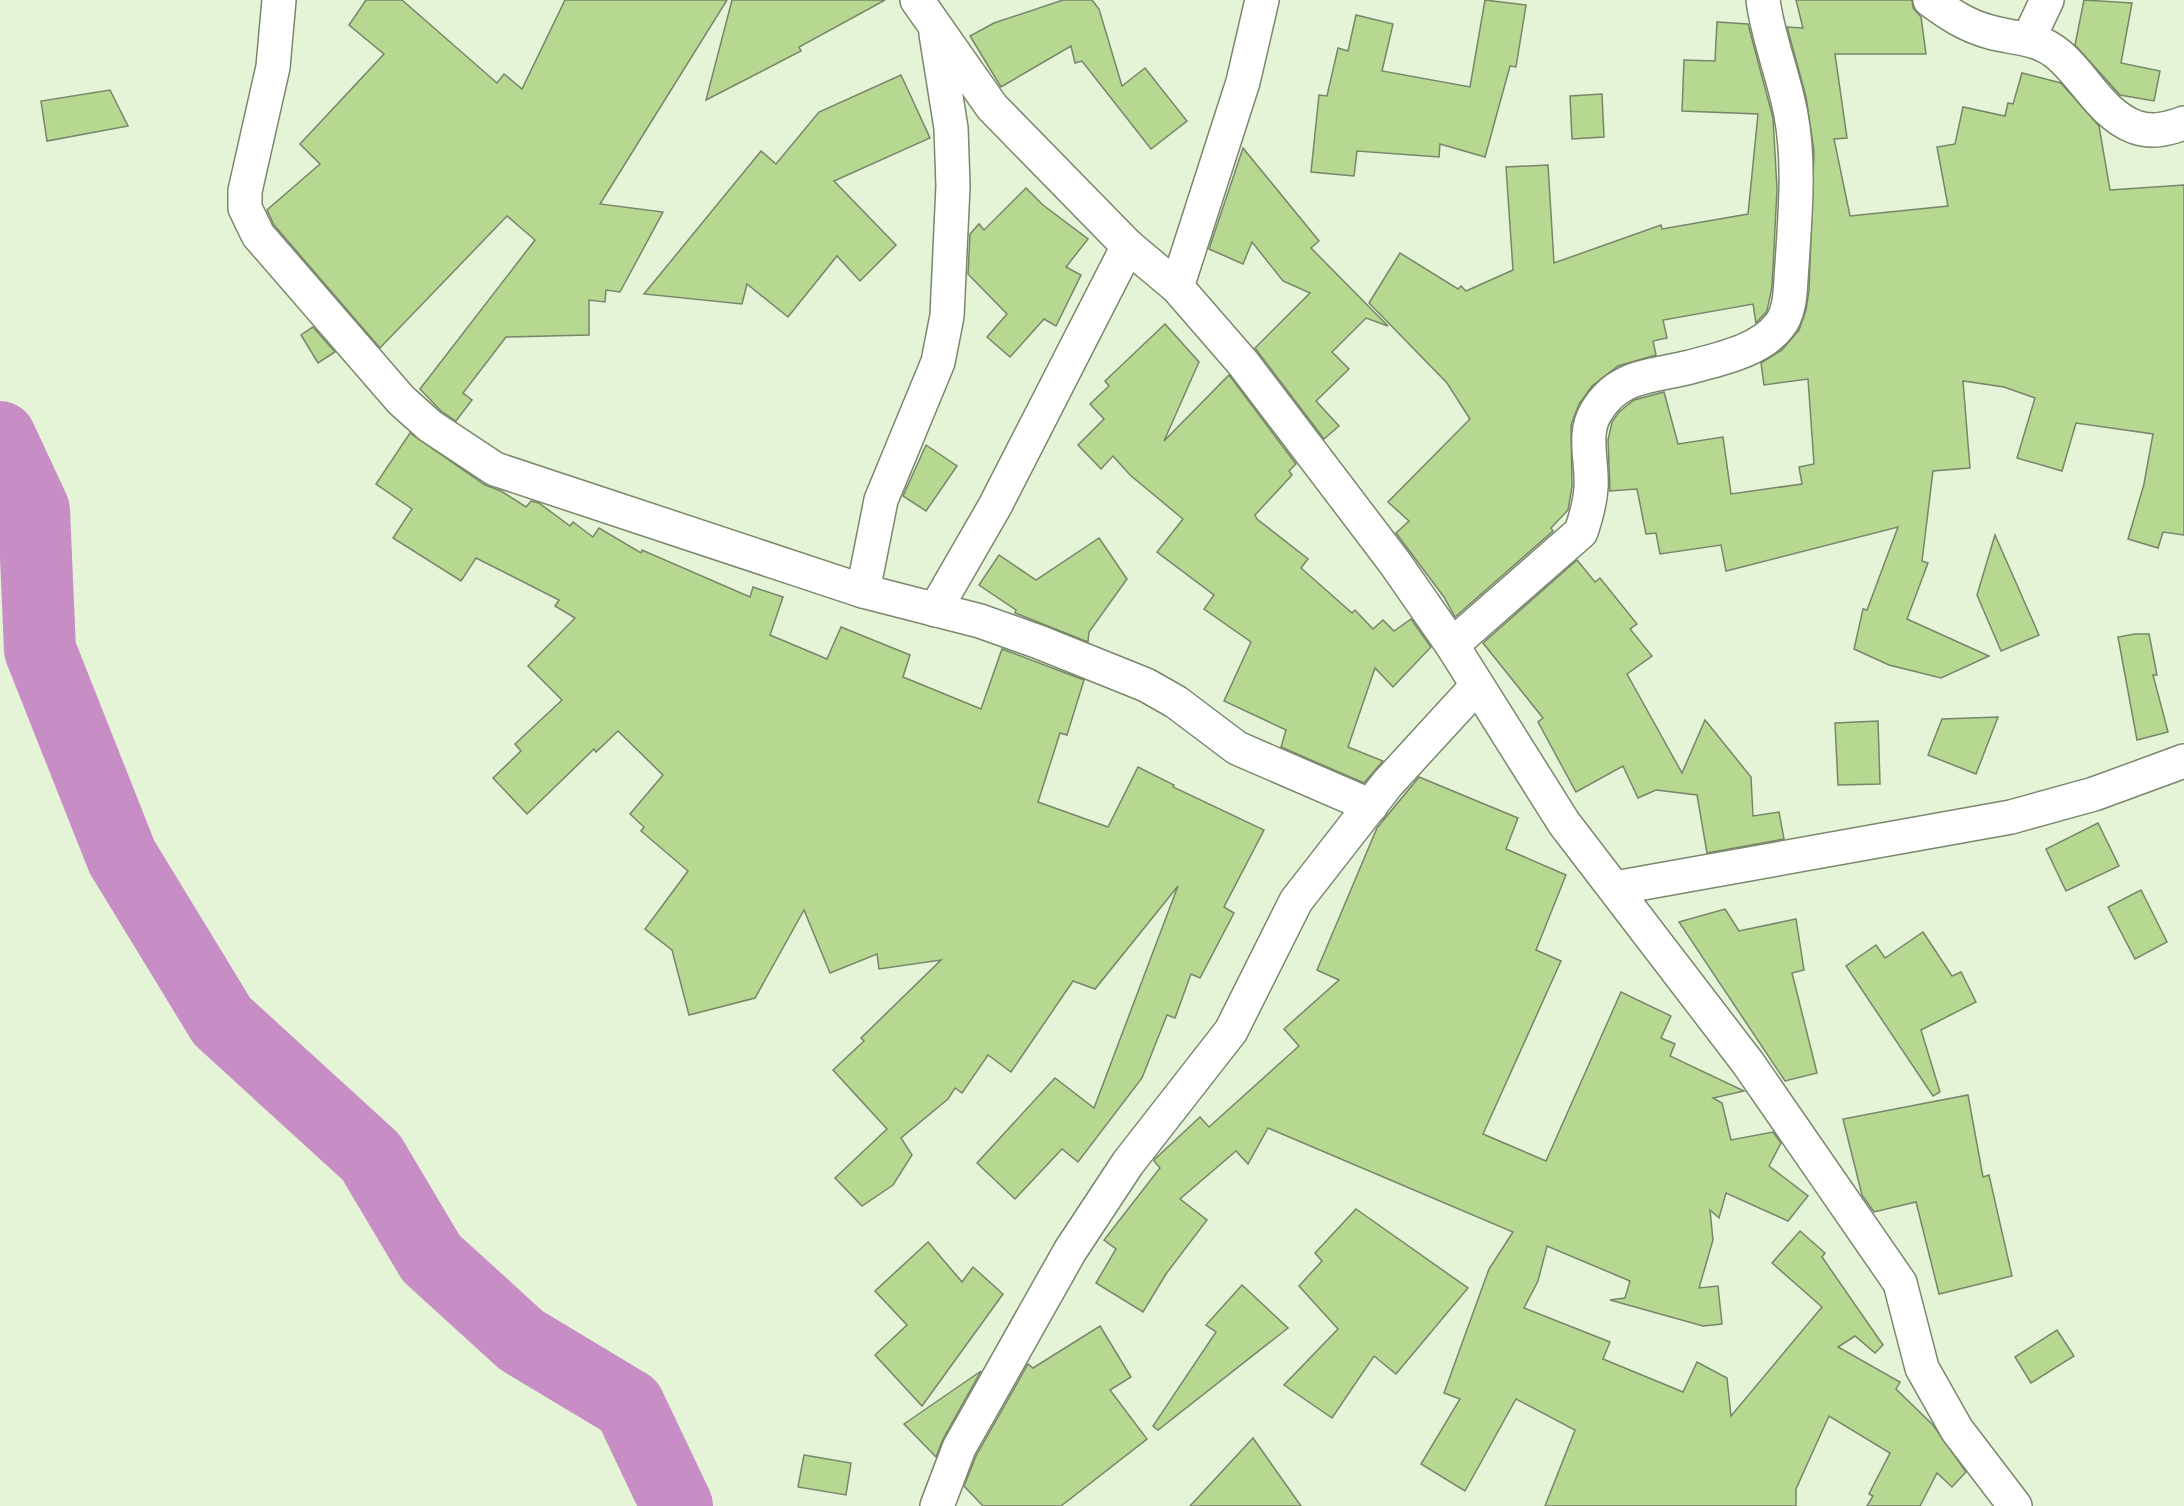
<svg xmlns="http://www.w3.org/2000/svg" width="2184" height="1506" font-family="Ubuntu,sans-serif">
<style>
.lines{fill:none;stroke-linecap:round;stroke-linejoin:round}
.river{stroke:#c78ec5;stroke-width:72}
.building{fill:#b6d890;stroke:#78856b;stroke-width:1.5}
.minor-casing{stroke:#7a876d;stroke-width:36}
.minor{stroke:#fff;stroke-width:33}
</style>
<rect width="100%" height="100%" fill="#e5f3d7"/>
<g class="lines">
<path class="river" d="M 0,437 L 34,510 L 40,650 L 122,857 L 222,1021 L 371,1157 L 431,1258 L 521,1340 L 629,1405 L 677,1506"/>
</g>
<g class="building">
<path d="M 366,0 L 402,0 L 497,83 L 504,74 L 522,89 L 565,0 L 727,0 L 600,204 L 663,212 L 620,292 L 606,290 L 605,302 L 589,300 L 589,335 L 506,337 L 463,393 L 472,400 L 456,421 L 441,411 L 420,389 L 535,240 L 507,216 L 380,348 L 274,225 L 267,210 L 320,164 L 300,144 L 384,54 L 349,25 Z"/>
<path d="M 732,0 L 885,0 L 799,47 L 801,51 L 706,100 Z"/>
<path d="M 1063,0 L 1092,0 L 1099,9 L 1122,86 L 1145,68 L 1187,121 L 1151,149 L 1082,61 L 1075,63 L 1071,46 L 1001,87 L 970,36 L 994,23 Z"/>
<path d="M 1485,0 L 1526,5 L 1516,67 L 1510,66 L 1485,157 L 1440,144 L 1439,157 L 1357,151 L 1354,176 L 1311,172 L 1319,95 L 1327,96 L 1338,48 L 1348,51 L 1356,15 L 1393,24 L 1382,71 L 1470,87 Z"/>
<path d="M 1796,0 L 1912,0 L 1913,8 L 1921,17 L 1926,54 L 1835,54 L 1847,138 L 1834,139 L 1850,216 L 1948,206 L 1937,147 L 1955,144 L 1963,107 L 2005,116 L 2008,103 L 2013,104 L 2022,73 L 2061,83 L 2099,126 L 2110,190 L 2184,185 L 2184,535 L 2163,532 L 2158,548 L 2128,539 L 2144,484 L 2153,434 L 2076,423 L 2062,471 L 2017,458 L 2035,398 L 2004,387 L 1963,381 L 1970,468 L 1933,471 L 1922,561 L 1928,563 L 1907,619 L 1989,656 L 1941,678 L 1889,665 L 1854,649 L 1863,609 L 1867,610 L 1898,527 L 1726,571 L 1721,545 L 1660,554 L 1656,533 L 1646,534 L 1637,489 L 1610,491 L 1608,440 L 1612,422 L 1619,412 L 1634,400 L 1664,392 L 1678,444 L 1723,437 L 1731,494 L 1802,484 L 1799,467 L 1814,464 L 1808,379 L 1764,385 L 1761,363 L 1782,350 L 1799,330 L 1806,310 L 1809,290 L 1814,151 L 1806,97 L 1787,27 L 1803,28 Z"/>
<path d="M 2084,0 L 2132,3 L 2121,63 L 2160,71 L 2154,101 L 2120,95 L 2075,45 Z"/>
<path d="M 1717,22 L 1748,24 L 1773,118 L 1777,189 L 1772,287 L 1767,311 L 1756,323 L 1753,304 L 1663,320 L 1667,338 L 1653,341 L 1656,355 L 1618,366 L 1592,386 L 1579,404 L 1571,425 L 1572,487 L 1568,510 L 1551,528 L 1553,531 L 1455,617 L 1444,597 L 1396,533 L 1409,521 L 1388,502 L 1470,419 L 1447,383 L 1369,303 L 1400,253 L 1458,289 L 1461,286 L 1466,291 L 1513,270 L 1506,167 L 1548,165 L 1554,263 L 1661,225 L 1662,229 L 1748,214 L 1758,114 L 1682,111 L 1684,60 L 1715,61 Z"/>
<path d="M 901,75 L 930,138 L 834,181 L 896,245 L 860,281 L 837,256 L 788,317 L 747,284 L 742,304 L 644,294 L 761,151 L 776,164 L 819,112 Z"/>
<path d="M 110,90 L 128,126 L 47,141 L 41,101 Z"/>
<path d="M 1602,94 L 1604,137 L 1572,139 L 1570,96 Z"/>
<path d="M 1243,148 L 1319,241 L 1311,248 L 1388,326 L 1366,318 L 1332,352 L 1349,369 L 1316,401 L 1339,426 L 1324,439 L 1255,348 L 1310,293 L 1283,281 L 1252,242 L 1243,264 L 1209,249 Z"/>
<path d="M 1026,188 L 1043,205 L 1088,239 L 1066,267 L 1081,275 L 1056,326 L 1044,319 L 1010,357 L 987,337 L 1007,314 L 968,274 L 970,234 L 979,224 L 984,230 Z"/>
<path d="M 1165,324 L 1199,362 L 1164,441 L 1229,375 L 1296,464 L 1289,471 L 1292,475 L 1255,515 L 1257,519 L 1308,559 L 1301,568 L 1352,613 L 1355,610 L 1373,629 L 1383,620 L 1394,631 L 1411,619 L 1431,647 L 1393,687 L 1375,668 L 1348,747 L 1383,761 L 1364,783 L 1281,747 L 1286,730 L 1224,701 L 1251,642 L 1204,609 L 1214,595 L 1157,552 L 1183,519 L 1130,475 L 1113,456 L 1101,469 L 1078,445 L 1104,419 L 1090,404 L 1109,386 L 1105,381 Z"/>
<path d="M 313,327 L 335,352 L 318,363 L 301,335 Z"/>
<path d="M 410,433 L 485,485 L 501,491 L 526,507 L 531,501 L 539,503 L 570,526 L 573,522 L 593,537 L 599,528 L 641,553 L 642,550 L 750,597 L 753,587 L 783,597 L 770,635 L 827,659 L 841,627 L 910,655 L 903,677 L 981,709 L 1002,649 L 1084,680 L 1067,735 L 1060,733 L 1038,802 L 1108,827 L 1138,767 L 1174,785 L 1173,787 L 1264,830 L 1224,907 L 1234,913 L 1200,978 L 1191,974 L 1175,1018 L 1167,1015 L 1142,1078 L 1078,1162 L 1062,1149 L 1015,1199 L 977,1163 L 1055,1078 L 1094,1108 L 1178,886 L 1095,989 L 1073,981 L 1011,1072 L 988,1055 L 962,1093 L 955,1088 L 948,1099 L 901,1138 L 912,1155 L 893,1185 L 862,1206 L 835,1178 L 887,1129 L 833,1070 L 864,1041 L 861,1038 L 941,960 L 879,969 L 877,954 L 830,973 L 804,910 L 755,998 L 689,1015 L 672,950 L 645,929 L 688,871 L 641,831 L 644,827 L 630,814 L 663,775 L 618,731 L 596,752 L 594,749 L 527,814 L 493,778 L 521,751 L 515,744 L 562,700 L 528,666 L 575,618 L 555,606 L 559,600 L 476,558 L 461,581 L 393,538 L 412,509 L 376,484 Z"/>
<path d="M 926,445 L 957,466 L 926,511 L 903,496 Z"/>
<path d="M 1995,535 L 2039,635 L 2001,651 L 1977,595 Z"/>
<path d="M 1099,538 L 1127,579 L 1089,632 L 1088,642 L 1015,613 L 1016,610 L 979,585 L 999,555 L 1036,580 Z"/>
<path d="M 1577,560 L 1595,582 L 1600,578 L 1637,624 L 1630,629 L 1652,656 L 1627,674 L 1682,773 L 1705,720 L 1751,777 L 1753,816 L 1779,812 L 1784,839 L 1707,853 L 1697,795 L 1656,790 L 1638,798 L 1623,766 L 1576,792 L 1538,722 L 1543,718 L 1483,643 Z"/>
<path d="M 2135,634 L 2149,634 L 2157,675 L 2153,675 L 2168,732 L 2137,740 L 2118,637 Z"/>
<path d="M 1998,717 L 1976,774 L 1928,755 L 1942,719 Z"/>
<path d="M 1878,721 L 1880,784 L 1838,785 L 1835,723 Z"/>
<path d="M 1419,777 L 1518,818 L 1506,849 L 1566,875 L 1536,950 L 1561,961 L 1483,1134 L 1546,1161 L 1621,992 L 1671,1016 L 1661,1038 L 1675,1044 L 1670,1056 L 1744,1091 L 1713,1098 L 1722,1103 L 1731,1140 L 1773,1132 L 1781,1143 L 1769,1166 L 1808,1196 L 1788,1221 L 1726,1193 L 1719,1218 L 1710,1210 L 1713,1240 L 1699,1288 L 1718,1286 L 1722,1324 L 1703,1326 L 1610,1300 L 1625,1298 L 1630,1281 L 1547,1246 L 1538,1281 L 1524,1308 L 1610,1342 L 1603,1359 L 1683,1392 L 1697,1362 L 1727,1378 L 1731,1416 L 1822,1307 L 1772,1263 L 1800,1231 L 1825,1253 L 1822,1257 L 1883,1345 L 1875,1353 L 1855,1336 L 1838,1347 L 1900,1382 L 1896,1389 L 1933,1425 L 1966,1472 L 1952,1487 L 1937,1473 L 1920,1506 L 1867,1506 L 1873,1496 L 1869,1494 L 1890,1453 L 1829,1416 L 1796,1489 L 1796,1506 L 1545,1506 L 1575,1430 L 1516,1399 L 1465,1491 L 1421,1464 L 1460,1399 L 1444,1393 L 1489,1269 L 1513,1232 L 1268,1128 L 1248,1164 L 1236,1151 L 1180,1199 L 1207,1220 L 1166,1274 L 1143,1312 L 1096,1283 L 1116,1249 L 1104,1240 L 1160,1168 L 1154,1161 L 1155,1159 L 1200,1117 L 1209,1127 L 1299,1046 L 1284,1029 L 1339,980 L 1317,970 L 1377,828 Z"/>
<path d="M 2098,823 L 2119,866 L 2066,891 L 2046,849 Z"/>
<path d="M 2141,890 L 2167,942 L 2135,959 L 2108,907 Z"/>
<path d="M 1725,909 L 1739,931 L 1796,919 L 1804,970 L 1792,973 L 1817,1073 L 1785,1081 L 1679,922 Z"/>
<path d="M 1923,932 L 1952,976 L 1961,972 L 1976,1002 L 1921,1030 L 1940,1092 L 1933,1096 L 1846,966 L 1876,945 L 1885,958 Z"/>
<path d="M 1968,1095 L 1983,1177 L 1989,1175 L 2012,1276 L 1939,1294 L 1916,1202 L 1874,1212 L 1862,1195 L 1843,1119 Z"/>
<path d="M 1356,1209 L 1468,1288 L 1396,1374 L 1374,1356 L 1332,1418 L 1284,1385 L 1338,1329 L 1299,1286 L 1322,1261 L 1315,1253 Z"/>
<path d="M 928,1242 L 962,1282 L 973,1267 L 1003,1294 L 922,1406 L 875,1355 L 907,1325 L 875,1291 Z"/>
<path d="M 1242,1285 L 1288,1328 L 1158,1430 L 1153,1426 L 1216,1332 L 1206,1325 Z"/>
<path d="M 1100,1326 L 1131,1377 L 1110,1390 L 1147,1439 L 1061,1506 L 983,1506 L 964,1486 L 976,1456 L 1028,1364 L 1033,1368 Z"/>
<path d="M 2057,1330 L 2074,1356 L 2031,1383 L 2015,1357 Z"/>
<path d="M 981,1371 L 943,1439 L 936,1457 L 904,1424 Z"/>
<path d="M 1253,1438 L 1301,1506 L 1190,1506 Z"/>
<path d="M 804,1455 L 851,1463 L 846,1495 L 798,1487 Z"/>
</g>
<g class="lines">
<g class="minor-casing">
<g id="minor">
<path d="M 279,0 L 273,67 L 245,191 L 245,208 L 258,235 L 401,400 L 430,426 L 495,469 L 863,591 L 980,621 L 1039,642 L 1146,685 L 1176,702 L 1237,748 L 1371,806"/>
<path d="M 917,0 L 992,107 L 1128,246 L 1177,287 L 1243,363 L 1395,563 L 1452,645 L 1564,823 L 1748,1063 L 1900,1283 L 1922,1368 L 1957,1430 L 2015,1506"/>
<path d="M 1930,0 C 1949,14 1967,26 1990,32 C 2015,39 2038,37 2059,55 C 2085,77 2101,114 2135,127 C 2152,133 2168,129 2184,123"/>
<path d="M 2029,38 L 2047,0"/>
<path d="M 1177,287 L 1243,82 L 1262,0"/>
<path d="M 863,591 L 881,500 L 938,362 L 947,316 L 953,186 L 951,128 L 936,34"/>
<path d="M 935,610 L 995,506 L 1128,246"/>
<path d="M 1452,645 L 1581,532 C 1586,517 1590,504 1591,488 C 1593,464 1582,434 1596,412 C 1618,374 1652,377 1690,367 C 1719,359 1760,351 1779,326 C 1792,311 1790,284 1792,265 C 1795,216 1800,163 1791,115 C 1784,76 1768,39 1763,0"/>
<path d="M 1615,888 L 2011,817 L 2094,794 L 2184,761"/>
<path d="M 937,1506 L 959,1448 L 1070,1251 L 1128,1163 L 1231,1031 L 1296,901 L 1388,783 L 1477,686"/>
</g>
</g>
<use href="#minor" class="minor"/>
</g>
</svg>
